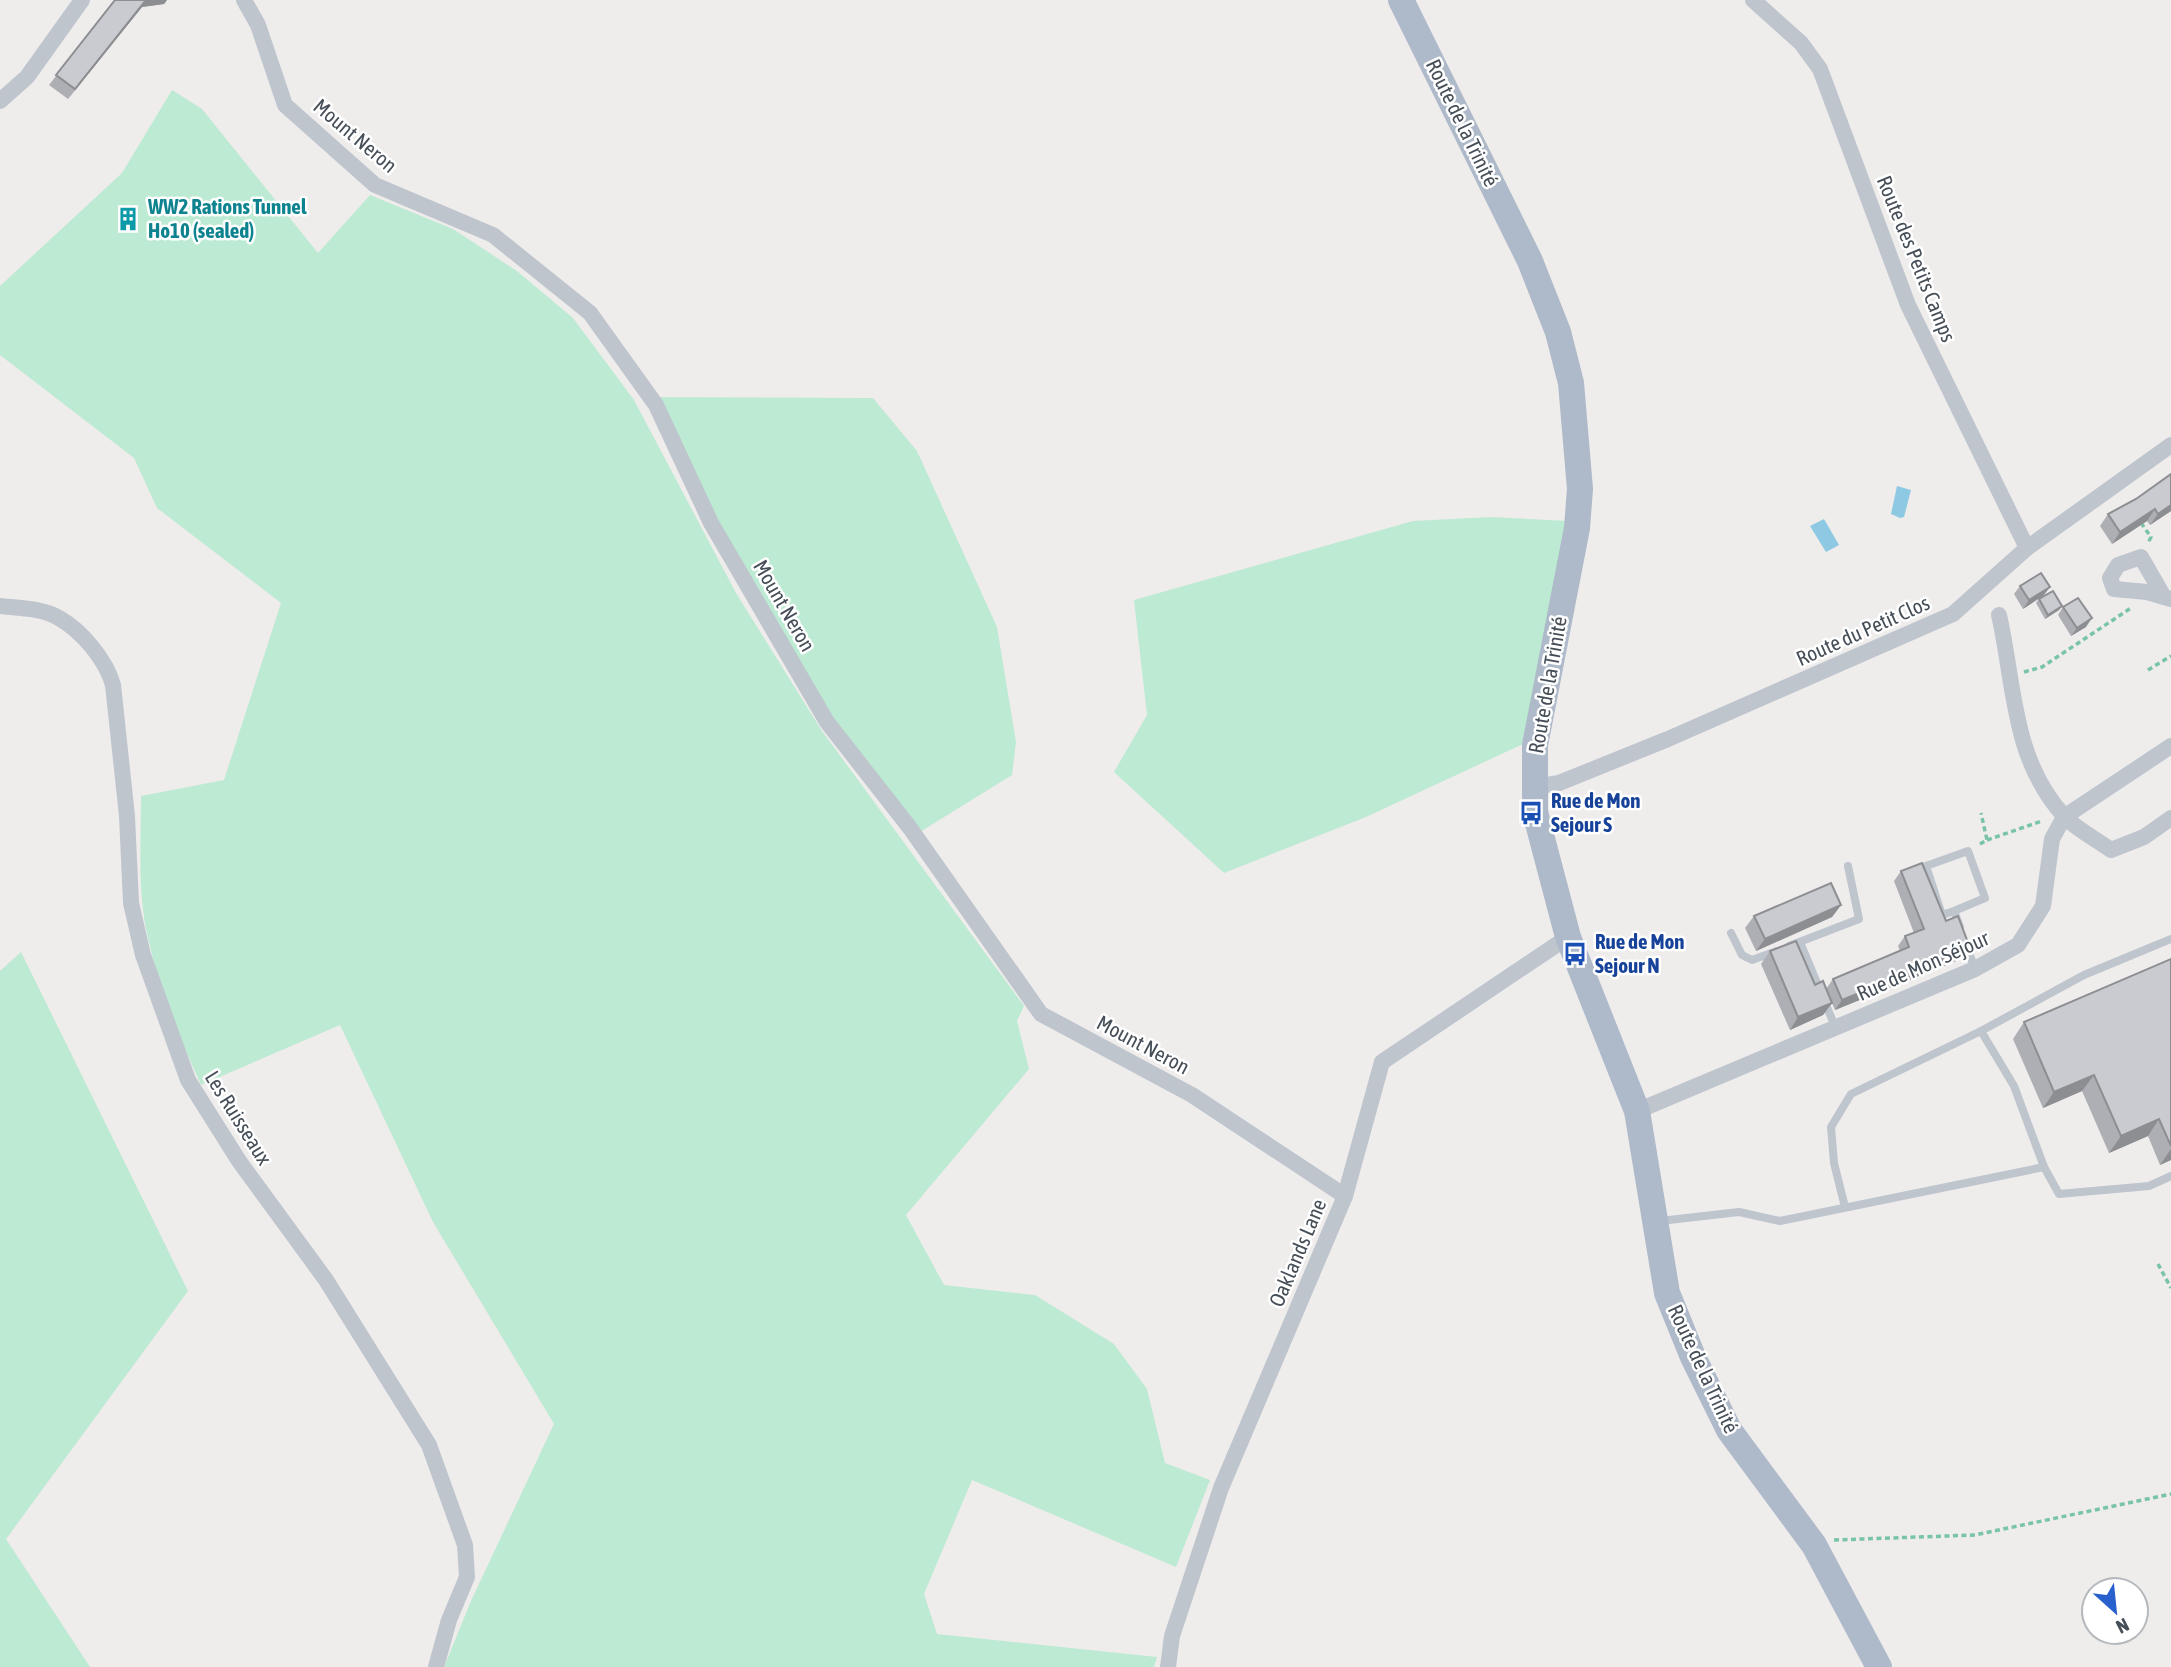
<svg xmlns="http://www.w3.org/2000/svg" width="2171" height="1667" font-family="'Asap Condensed',sans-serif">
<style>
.green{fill:#bdead3}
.water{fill:#8ec9e3}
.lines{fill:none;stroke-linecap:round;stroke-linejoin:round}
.path{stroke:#78c4a6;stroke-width:3.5;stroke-dasharray:5 3.5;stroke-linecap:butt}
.service{stroke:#bec5cd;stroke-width:8}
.minor{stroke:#bec5cd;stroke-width:16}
.primary{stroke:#aeb9c9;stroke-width:26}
.wall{fill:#aeafb4}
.shaded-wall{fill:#8d8e92}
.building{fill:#cacbd1;stroke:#8d8e92;stroke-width:2}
.labels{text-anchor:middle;stroke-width:5;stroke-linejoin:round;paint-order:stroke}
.street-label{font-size:21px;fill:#464e58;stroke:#fff}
.culture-label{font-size:21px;font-weight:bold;fill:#0d838f;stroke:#fff;text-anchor:start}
.transit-label{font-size:21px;font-weight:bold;fill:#164399;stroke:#fff;text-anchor:start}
</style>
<rect width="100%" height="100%" fill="#efecec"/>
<g class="green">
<path d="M 172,90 L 202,109 L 318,253 L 370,195 L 453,229 L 517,271 L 573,318 L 634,400 L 736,593 L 822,731 L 1024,1006 L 1017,1021 L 1029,1069 L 906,1215 L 944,1285 L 1035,1295 L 1114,1344 L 1147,1389 L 1165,1463 L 1210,1480 L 1176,1567 L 972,1480 L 924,1594 L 937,1634 L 1157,1657 L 1154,1667 L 444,1667 L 471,1601 L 554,1424 L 433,1222 L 340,1025 L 201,1085 C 180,1038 160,992 149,942 C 137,895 141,844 141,796 L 224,780 L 281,603 L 157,508 L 134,458 L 0,355 L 0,286 L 122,173 Z"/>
<path d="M 655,397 L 873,398 L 917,451 L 997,627 L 1016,742 L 1012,775 L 920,832 L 829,719 L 735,555 Z"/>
<path d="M 1491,517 L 1567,521 L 1523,744 L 1366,817 L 1224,873 L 1114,772 L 1147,715 L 1134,600 L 1413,521 Z"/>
<path d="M 21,952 L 188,1291 L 6,1539 L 90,1667 L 0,1667 L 0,971 Z"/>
</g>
<g class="water">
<path d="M 1897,486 L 1911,490 L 1904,517 L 1900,518 L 1891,514 Z"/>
<path d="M 1824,519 L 1839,545 L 1826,552 L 1810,526 Z"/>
</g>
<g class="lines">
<g class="path">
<path d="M 2141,523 L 2151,537 L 2148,543"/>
<path d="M 2148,670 L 2171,656"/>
<path d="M 2024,672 L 2042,667 L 2131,608"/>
<path d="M 1987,840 L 2042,821"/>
<path d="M 1980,844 L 1987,840 L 1981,813"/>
<path d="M 2158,1264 L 2171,1288"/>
<path d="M 1834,1540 L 1975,1535 L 2171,1494"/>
</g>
<g class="service">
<path d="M 1954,911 L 1985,898 L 1968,851 L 1926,866 L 1942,915 L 1954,911 L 1960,927"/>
<path d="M 1731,933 L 1742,955 L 1752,960 L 1777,951"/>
<path d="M 1800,942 L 1836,1029"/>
<path d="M 1965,942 L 1975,969"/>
<path d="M 1789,946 L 1859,919 L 1848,866"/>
<path d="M 1981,1031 L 2014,1086 L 2044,1167"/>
<path d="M 1845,1207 L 1834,1163 L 1831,1127 L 1851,1094 L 1981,1031 L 2084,975 L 2171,939"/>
<path d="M 1660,1221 L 1739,1212 L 1780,1221 L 2044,1167 L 2059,1194 L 2149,1186 L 2171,1176"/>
</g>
<g class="minor">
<path d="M 244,0 L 258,25 L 285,105 L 375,185 L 493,235 L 590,313 L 656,405 L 711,523 L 827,722 L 910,828 L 1041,1014 L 1192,1095 L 1345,1196"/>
<path d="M 1753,0 L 1801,43 L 1820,69 L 1908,305 L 2027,548"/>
<path d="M 0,101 L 27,77 L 82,0"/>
<path d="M 2164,597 L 2141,557 L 2118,565 L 2110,578 L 2114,589 L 2147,592 L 2171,599"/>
<path d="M 0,606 C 19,608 42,608 59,618 C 82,631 106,660 113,685 L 127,816 L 131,903 L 143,955 L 188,1080 L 239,1161 L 326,1280 L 429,1445 L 465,1545 L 467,1577 L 449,1620 L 436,1667"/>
<path d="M 1999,615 C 2015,686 2012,759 2064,816 C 2076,829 2096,839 2111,850 L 2144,837 L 2171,818"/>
<path d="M 1534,787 L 1559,783 L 1668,739 L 1953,614 L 2027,548 L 2171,445"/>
<path d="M 1637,1111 L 1975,969 L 2018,945 L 2043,906 L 2052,839 L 2064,817 L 2171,746"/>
<path d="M 1168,1667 L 1172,1636 L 1221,1488 L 1345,1196 L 1382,1062 L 1568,937"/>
</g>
<path class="primary" d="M 1401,0 L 1530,261 L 1558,332 L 1571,383 L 1580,489 L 1577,528 L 1535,745 L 1535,812 L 1568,937 L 1637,1111 L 1667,1293 L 1693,1357 L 1729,1430 L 1814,1545 L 1879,1667"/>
</g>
<g class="wall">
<path d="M 115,0 L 167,0 L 164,4 L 142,7 L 68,99 L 49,85 Z"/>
<path d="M 2171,474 L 2171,511 L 2150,525 L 2147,521 L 2112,544 L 2100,526 L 2108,514 L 2136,499 Z"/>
<path d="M 2020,586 L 2044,595 L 2023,609 L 2014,594 Z"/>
<path d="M 2039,599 L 2062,606 L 2059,610 L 2045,619 L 2036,603 Z"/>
<path d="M 2063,607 L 2086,627 L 2071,636 L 2058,615 Z"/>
<path d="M 1901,871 L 1970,948 L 1963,958 L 1835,1010 L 1826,989 L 1833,979 L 1900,951 L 1898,946 L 1905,936 L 1914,933 L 1894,881 Z"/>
<path d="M 1841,905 L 1832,917 L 1756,951 L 1745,928 L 1754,916 Z"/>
<path d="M 1770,951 L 1815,985 L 1832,1003 L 1823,1015 L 1790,1030 L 1761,964 Z"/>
<path d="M 2171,959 L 2171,1160 L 2160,1165 L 2148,1136 L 2109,1153 L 2082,1091 L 2043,1108 L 2013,1039 L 2024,1022 Z"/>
</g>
<g class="shaded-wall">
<path d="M 146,0 L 167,0 L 164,4 L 142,7 L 68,99 Z"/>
<path d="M 2171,505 L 2171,511 L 2150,525 L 2158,514 Z"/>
<path d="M 2155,509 L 2147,521 L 2112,544 L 2120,532 Z"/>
<path d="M 2050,587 L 2044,595 L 2023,609 L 2029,600 Z"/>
<path d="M 2062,606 L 2059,610 L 2045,619 L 2048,615 Z"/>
<path d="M 2092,618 L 2086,627 L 2071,636 L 2077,628 Z"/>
<path d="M 1841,905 L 1832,917 L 1756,951 L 1765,939 Z"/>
<path d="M 1970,948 L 1963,958 L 1835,1010 L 1842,1000 Z"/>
<path d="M 1832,1003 L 1823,1015 L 1790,1030 L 1798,1017 Z"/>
<path d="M 2094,1075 L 2082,1091 L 2043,1108 L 2054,1092 Z"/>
<path d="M 2159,1119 L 2148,1136 L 2109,1153 L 2121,1136 Z"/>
<path d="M 2171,1149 L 2171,1160 L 2160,1165 Z"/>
</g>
<g class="building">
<path d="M 115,0 L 146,0 L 75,89 L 56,75 Z"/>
<path d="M 2171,474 L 2171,505 L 2158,514 L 2155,509 L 2120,532 L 2108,514 L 2136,499 Z"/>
<path d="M 2041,573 L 2050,587 L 2029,600 L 2020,586 Z"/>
<path d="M 2053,591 L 2062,606 L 2048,615 L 2039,599 Z"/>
<path d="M 2078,598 L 2092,618 L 2077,628 L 2063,607 Z"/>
<path d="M 1922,863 L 1946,921 L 1958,916 L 1970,948 L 1842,1000 L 1833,979 L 1909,947 L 1905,936 L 1924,929 L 1901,871 Z"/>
<path d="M 1831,883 L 1841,905 L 1765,939 L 1754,916 Z"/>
<path d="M 1796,941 L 1815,985 L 1823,981 L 1832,1003 L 1798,1017 L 1770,951 Z"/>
<path d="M 2171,959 L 2171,1146 L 2159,1119 L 2121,1136 L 2094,1075 L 2054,1092 L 2024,1022 Z"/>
</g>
<defs>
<g id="building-bare" transform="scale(1.89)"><path d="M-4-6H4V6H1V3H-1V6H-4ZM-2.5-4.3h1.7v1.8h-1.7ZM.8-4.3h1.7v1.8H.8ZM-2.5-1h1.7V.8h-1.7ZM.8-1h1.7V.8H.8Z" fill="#0f9aa8" stroke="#fff" stroke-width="2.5" paint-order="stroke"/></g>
<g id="bus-bare" transform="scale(1.89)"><path d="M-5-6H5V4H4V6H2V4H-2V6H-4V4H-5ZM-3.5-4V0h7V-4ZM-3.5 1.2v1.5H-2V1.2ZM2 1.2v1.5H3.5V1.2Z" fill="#1a4fb4" stroke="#fff" stroke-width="2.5" paint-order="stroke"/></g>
</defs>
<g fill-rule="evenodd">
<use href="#building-bare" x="128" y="219"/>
<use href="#bus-bare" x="1531" y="813"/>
<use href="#bus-bare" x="1575" y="954"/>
</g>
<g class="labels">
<g class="street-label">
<text transform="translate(1462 123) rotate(64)" y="7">Route de la Trinité</text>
<text transform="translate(355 136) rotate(40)" y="7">Mount Neron</text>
<text transform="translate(1916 259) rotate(68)" y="7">Route des Petits Camps</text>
<text transform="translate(784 606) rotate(60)" y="7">Mount Neron</text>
<text transform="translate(1863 631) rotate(-24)" y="7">Route du Petit Clos</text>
<text transform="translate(1548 685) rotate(-80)" y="7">Route de la Trinité</text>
<text transform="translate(1923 966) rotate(-24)" y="7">Rue de Mon Séjour</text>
<text transform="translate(1143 1045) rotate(28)" y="7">Mount Neron</text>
<text transform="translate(238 1118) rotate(58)" y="7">Les Ruisseaux</text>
<text transform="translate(1298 1253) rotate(-67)" y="7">Oaklands Lane</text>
<text transform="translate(1703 1369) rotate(65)" y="7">Route de la Trinité</text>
</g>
<g class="culture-label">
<text x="148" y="214">WW2 Rations Tunnel<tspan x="148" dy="24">Ho10 (sealed)</tspan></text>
</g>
<g class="transit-label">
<text x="1551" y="808">Rue de Mon<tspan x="1551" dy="24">Sejour S</tspan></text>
<text x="1595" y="949">Rue de Mon<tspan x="1595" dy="24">Sejour N</tspan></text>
</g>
</g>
<g transform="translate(2115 1611) rotate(153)"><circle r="33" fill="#ffffff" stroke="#b5b8bc" stroke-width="2"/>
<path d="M0-5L12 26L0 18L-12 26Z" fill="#2860cd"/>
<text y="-10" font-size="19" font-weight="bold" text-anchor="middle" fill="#464e58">N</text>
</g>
</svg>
